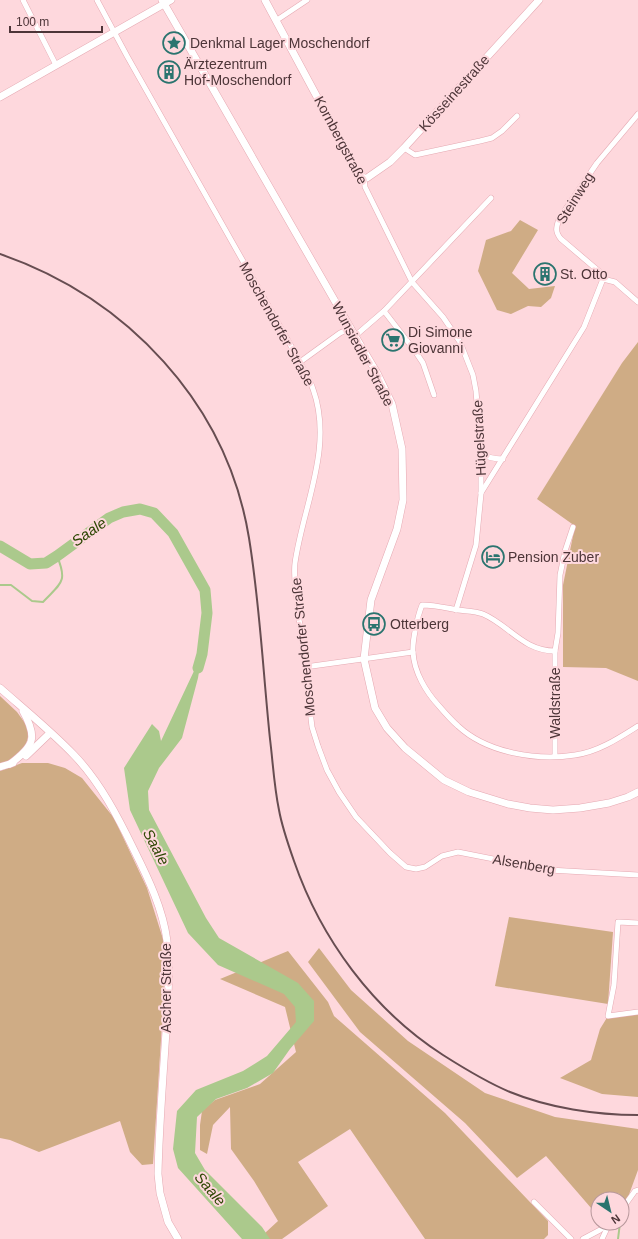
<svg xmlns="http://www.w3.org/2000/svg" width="638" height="1239" font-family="Helvetica,sans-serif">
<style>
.green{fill:#cfac85}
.water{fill:#abc98c}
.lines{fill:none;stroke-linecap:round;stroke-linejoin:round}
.stream{stroke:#abc98c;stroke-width:2}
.river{stroke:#abc98c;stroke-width:11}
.street-casing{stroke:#e5a9b2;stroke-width:6}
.secondary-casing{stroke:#e5a9b2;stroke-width:8}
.street{stroke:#fff;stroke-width:5}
.secondary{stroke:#fff;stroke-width:7}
.rail{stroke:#674d51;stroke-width:2}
.labels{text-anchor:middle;stroke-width:4;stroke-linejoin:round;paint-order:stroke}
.poi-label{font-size:14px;fill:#4d3538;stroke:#fed8dd;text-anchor:start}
.street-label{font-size:14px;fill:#4d3538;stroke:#fed8dd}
.water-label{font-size:15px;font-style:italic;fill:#2d4703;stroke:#fed8dd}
</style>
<rect width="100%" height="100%" fill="#fed8dd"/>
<g class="green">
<path d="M 520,220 L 538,230 L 512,273 L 529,289 L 555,286 L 551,298 L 541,307 L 528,306 L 511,314 L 497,310 L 478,271 L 486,240 L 511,231 Z"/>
<path d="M 638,342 L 638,681 L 606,668 L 563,667 L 563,585 L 575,526 L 537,499 L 622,363 Z"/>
<path d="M 0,696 L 17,712 L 30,730 L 25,748 L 0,771 L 22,763 L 48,763 L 65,768 L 82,778 L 114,818 L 147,888 L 163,939 L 164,993 L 153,1164 L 142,1165 L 130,1152 L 120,1121 L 39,1152 L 10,1140 L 0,1138 Z"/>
<path d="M 509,917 L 613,932 L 608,1004 L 495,986 Z"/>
<path d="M 319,948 L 351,990 L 408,1041 L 485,1093 L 555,1117 L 638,1129 L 638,1170 L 627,1200 L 622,1205 L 622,1199 L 598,1199 L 598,1216 L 546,1156 L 517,1178 L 465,1123 L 360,1032 L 308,962 Z"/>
<path d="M 288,951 L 328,1002 L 334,1016 L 445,1113 L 548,1221 L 548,1235 L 544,1239 L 425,1239 L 350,1129 L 298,1162 L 328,1206 L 282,1239 L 269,1239 L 265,1233 L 278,1221 L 254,1181 L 231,1149 L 230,1107 L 213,1125 L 207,1154 L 200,1150 L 200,1125 L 202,1111 L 215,1100 L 260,1084 L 296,1052 L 285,1007 L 220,979 Z"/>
<path d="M 638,1012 L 638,1097 L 602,1094 L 560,1078 L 591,1060 L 600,1029 L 608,1016 Z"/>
</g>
<path class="water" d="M 202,654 L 198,678 L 182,738 L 159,768 L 148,791 L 149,810 L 206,918 L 219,938 L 298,983 L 314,1001 L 314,1021 L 290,1049 L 273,1073 L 247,1088 L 216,1099 L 197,1117 L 195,1153 L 205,1170 L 262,1227 L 270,1239 L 242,1239 L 178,1168 L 173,1149 L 177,1111 L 196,1090 L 243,1071 L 267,1056 L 296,1022 L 295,1007 L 284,994 L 218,965 L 188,933 L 130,810 L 124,768 L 152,724 L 159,731 L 161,741 Z"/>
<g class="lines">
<g class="stream">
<path d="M 0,585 L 11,585 L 32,601 L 43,602 C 61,583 68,582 57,556"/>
<path d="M 618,1239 L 620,1223"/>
</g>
<path class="river" d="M 0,546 L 30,564 L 46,563 L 57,556 L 109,518 L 123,512 L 140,509 L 154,513 L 173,533 L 205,590 L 207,613 L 202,654 L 198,668"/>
<g class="street-casing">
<g id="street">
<path d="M 23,0 L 56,65"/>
<path d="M 97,0 L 127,56 L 300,362 C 304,371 310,380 313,389 C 334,447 303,506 295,563 C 294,570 295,577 295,584 L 312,727 L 318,746 L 327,770 L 339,792 L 356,817 L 390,853 L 406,867 L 416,869 L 425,867 L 442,856 L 458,852 L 549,870 L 638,875"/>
<path d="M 277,20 L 307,0"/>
<path d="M 404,148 L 415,155 L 480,141 L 492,138 L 502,131 L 517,116"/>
<path d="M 364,178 L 365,187 L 412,282 L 443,317 L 460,342 L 473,375 L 476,391 L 481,453 L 481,494 L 476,545 L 456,610"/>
<path d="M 603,279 L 615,282 L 638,302"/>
<path d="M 384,311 L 415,351 L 423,363 L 434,395"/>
<path d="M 355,336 L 384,311 L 491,198"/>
<path d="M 300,362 L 340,333 L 351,328"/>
<path d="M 481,453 C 487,458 495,459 503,459"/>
<path d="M 481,493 L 584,327 L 603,279 L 601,273 L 561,239 C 555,232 556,228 559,219 L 597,163 L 638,114"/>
<path d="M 555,651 C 523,651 509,625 483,614 C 476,611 466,611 458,610 C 446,608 435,605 422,605 C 418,615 412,641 413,652 C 414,672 426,692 439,706 C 445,713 451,720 458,726 C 487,753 537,761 575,755 C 598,752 619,738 638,726"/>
<path d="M 305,667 L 413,652"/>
<path d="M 555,756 L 555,651 L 558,633 L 560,575 L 565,551 L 573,527"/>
<path d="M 638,923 L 618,922 L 614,985 L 608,1016 L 638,1012"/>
<path d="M 534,1202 L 571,1239"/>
<path d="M 622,1209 L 635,1191 L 638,1190"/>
<path d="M 583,1239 L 600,1230 L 610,1223"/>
<path d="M 602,1239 L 609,1224"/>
</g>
</g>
<g class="secondary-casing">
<g id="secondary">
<path d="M 162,0 L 355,336 L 377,373 L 392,404 L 402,449 L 403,500 L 397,529 L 371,600 L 364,659 L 375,708 L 387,728 L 405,748 L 444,780 L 469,792 L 508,804 L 530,808 L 553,810 L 580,808 L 609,803 L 628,797 L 638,792"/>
<path d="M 265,0 L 359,175 L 364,178 L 367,178 L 390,162 L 404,148 L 539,0"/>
<path d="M 0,97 L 171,0"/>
<path d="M 0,688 C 25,710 51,731 74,755 C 100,782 118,817 134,850 C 148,878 163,909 167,941 C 170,971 168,1001 166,1031 C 163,1079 159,1126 158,1174 L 160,1193 L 168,1222 L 178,1239"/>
<path d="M 26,756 L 50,733"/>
<path d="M 10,764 C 34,746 38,738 23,711"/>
<path d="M 0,767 L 13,763"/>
</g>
</g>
<use href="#street" class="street"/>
<use href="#secondary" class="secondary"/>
<path class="rail" d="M 0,254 C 127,298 227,403 249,538 C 260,605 263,672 270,739 C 273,763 274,786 279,810 C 282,827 288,844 294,861 C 321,939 373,1010 443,1055 C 465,1069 486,1082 510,1092 C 549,1108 596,1115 638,1115"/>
</g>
<defs>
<g id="sight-ring" transform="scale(1.15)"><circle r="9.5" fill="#fed8dd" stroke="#2b746f" stroke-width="1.5"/><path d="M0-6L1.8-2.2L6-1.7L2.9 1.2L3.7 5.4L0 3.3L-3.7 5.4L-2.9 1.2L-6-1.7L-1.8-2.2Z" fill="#2b746f"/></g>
<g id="building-ring" transform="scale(1.15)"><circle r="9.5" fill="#fed8dd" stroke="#2b746f" stroke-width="1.5"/><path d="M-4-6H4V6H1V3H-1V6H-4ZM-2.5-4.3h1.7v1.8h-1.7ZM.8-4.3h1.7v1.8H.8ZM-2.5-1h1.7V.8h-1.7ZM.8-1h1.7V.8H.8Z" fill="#2b746f"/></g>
<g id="supermarket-ring" transform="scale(1.15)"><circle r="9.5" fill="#fed8dd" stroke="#2b746f" stroke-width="1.5"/><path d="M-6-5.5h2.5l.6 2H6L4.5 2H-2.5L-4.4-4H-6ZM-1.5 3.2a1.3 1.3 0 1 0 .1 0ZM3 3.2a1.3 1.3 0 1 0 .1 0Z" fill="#2b746f"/></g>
<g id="hotel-ring" transform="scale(1.15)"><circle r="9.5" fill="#fed8dd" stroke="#2b746f" stroke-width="1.5"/><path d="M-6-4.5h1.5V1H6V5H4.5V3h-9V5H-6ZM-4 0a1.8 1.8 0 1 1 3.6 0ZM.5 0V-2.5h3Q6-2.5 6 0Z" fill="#2b746f"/></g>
<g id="bus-ring" transform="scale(1.15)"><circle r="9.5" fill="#fed8dd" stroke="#2b746f" stroke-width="1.5"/><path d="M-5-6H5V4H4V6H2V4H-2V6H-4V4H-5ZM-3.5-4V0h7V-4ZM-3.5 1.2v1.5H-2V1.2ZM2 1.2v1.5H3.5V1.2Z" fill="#2b746f"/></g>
</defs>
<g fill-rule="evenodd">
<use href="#sight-ring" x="174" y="43"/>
<use href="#building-ring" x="169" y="72"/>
<use href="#building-ring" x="545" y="274"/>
<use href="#supermarket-ring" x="393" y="340"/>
<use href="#hotel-ring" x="493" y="557"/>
<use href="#bus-ring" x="374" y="624"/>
</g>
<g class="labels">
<g class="poi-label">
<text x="190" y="48">Denkmal Lager Moschendorf</text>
<text x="184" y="69">Ärztezentrum<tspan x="184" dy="16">Hof-Moschendorf</tspan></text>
<text x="560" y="279">St. Otto</text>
<text x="408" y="337">Di Simone<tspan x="408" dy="16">Giovanni</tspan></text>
<text x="508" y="562">Pension Zuber</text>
<text x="390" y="629">Otterberg</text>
</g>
<g class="street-label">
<text transform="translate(454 93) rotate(-48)" y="5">Kösseinestraße</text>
<text transform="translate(341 140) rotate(62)" y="5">Kornbergstraße</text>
<text transform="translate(575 198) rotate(-58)" y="5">Steinweg</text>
<text transform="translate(277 324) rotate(61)" y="5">Moschendorfer Straße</text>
<text transform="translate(363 354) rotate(62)" y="5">Wunsiedler Straße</text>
<text transform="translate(479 438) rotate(-93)" y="5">Hügelstraße</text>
<text transform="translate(303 647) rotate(-96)" y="5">Moschendorfer Straße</text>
<text transform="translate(555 703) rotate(-90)" y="5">Waldstraße</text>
<text transform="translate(524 864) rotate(10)" y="5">Alsenberg</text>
<text transform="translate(166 988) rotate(-90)" y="5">Ascher Straße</text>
</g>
<g class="water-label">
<text transform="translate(89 532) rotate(-35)" y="5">Saale</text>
<text transform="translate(156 847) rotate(62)" y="5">Saale</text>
<text transform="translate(210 1189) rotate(49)" y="5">Saale</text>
</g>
</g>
<g transform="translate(610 1211) rotate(145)"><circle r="19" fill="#fed8dd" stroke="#b7979b"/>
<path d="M0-3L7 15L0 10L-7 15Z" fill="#2b746f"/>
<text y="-6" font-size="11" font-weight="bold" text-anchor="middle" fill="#4d3538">N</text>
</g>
<path d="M10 26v6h92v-6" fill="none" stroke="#4d3538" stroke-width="2"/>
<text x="16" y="26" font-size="12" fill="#4d3538" stroke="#fed8dd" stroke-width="3" paint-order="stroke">100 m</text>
</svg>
